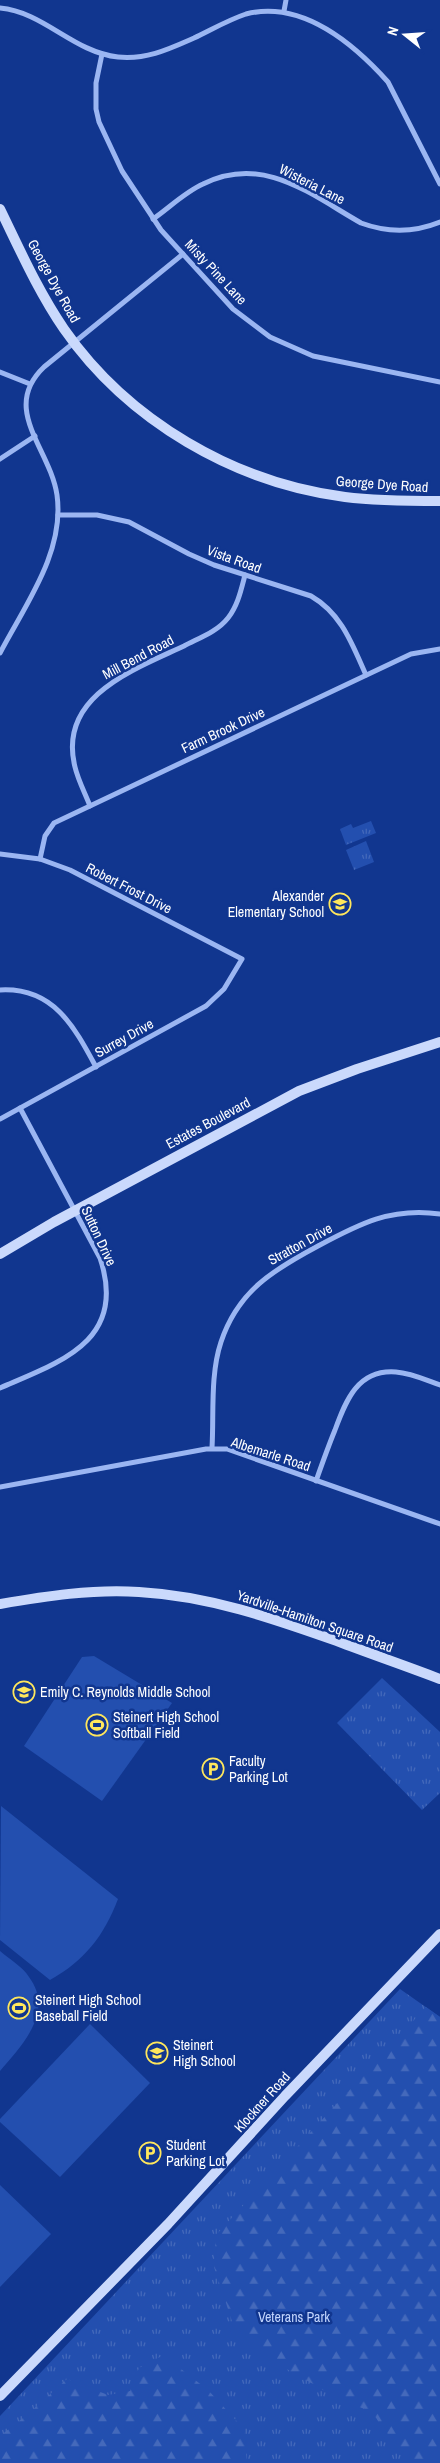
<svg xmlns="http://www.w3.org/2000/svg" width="440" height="2463" font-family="'Archivo Narrow',sans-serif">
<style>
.grass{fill:url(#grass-tufts)}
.forest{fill:url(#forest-firs)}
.pitch{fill:#234faf}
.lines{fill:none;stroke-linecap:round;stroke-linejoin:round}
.street{stroke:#9bb6f2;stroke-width:5}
.secondary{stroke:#cad9fc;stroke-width:10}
.labels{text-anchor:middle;stroke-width:5;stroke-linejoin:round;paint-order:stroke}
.street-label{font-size:14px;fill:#fff;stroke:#11368f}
.poi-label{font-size:14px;fill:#fff;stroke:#11368f;text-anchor:start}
.park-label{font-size:14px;fill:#c2d5fd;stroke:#11368f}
</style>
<defs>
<pattern id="grass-tufts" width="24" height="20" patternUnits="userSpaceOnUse" patternTransform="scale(1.25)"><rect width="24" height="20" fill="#234faf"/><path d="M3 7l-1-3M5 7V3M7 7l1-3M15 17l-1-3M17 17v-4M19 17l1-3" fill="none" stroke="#4469bb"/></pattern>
<pattern id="forest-firs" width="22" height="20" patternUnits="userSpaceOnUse" patternTransform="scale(1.25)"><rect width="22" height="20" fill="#234faf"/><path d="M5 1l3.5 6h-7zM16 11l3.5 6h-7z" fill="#4469bb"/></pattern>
</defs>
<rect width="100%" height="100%" fill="#11368f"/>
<g class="grass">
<path d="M 371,821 L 376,833 L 346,845 L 340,829 L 351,824 L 353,828 Z"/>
<path d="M 366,841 L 374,862 L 354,870 L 346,850 Z"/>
<path d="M 382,1678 L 440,1732 L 440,1793 L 422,1810 L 337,1723 Z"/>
<path d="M 400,1989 L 440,2017 L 440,2463 L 0,2463 L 0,2416 Z"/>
</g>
<g class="forest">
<path d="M 426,2007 L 440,2017 L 440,2463 L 409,2463 L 371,2411 L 344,2402 L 273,2361 L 234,2327 L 214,2267 L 216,2235 Z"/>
<path d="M 160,2357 L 181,2369 L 208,2390 L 244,2429 L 247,2463 L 0,2463 L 0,2436 L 28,2414 L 67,2379 L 108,2395 L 130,2391 L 139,2368 Z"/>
</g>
<g class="pitch">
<path d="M 94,1656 L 172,1703 L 102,1801 L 24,1746 L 82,1657 Z"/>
<path d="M 1,1806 L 118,1899 C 104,1936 84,1961 50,1980 L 0,1940 Z"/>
<path d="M 0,1951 C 9,1959 23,1967 29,1977 C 55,2012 22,2045 0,2071 Z"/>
<path d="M 90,2024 L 150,2083 L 60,2177 L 0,2122 L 0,2119 Z"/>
<path d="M 0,2185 L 51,2234 L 0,2287 Z"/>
</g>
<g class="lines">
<g class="street">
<path d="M 0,8 C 44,12 73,52 118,57 C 146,60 169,49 194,38 C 211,30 228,20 246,14 C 302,0 353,43 388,82 L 440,184"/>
<path d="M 284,11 L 286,0"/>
<path d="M 102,54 L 96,83 L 96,109 L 99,122 L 122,171 L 161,230 L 233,309 L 270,337 L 313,356 L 440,382"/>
<path d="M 153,219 C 169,208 185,192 203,184 C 263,154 310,194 361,223 C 388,233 413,233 440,222"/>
<path d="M 0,372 L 30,384"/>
<path d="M 0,459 L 35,436"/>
<path d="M 58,515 L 97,515 L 129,522 L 189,554 L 214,565 L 311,596 C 342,614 352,644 366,675"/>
<path d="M 0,653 C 25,605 65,552 57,495 C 50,448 0,409 44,367 L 183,254"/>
<path d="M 90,806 C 85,793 78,780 75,767 C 57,696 135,669 184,646 C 199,638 217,632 228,618 C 238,605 241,590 245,575"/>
<path d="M 0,854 L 40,859 L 70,870 L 242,959 L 224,989 L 206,1006 L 0,1119"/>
<path d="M 40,859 L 45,836 L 54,823 L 411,654 L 440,649"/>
<path d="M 0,990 C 53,987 74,1026 96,1067"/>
<path d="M 0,1388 C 60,1362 128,1341 100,1258 L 20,1108"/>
<path d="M 212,1448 C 214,1414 210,1375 221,1342 C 238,1291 273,1270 318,1246 C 359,1224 391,1207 440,1214"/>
<path d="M 316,1481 C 322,1464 328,1447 335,1430 C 346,1400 358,1369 396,1372 C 411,1373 426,1380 440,1385"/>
<path d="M 0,1487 L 206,1449 L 227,1449 L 440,1524"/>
</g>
<g class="secondary">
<path d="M 0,209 C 20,250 38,291 64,329 C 128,421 235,483 345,497 C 377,501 408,501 440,501"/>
<path d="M 0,1254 L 54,1222 L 299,1091 L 357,1069 L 440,1042"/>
<path d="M 0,1604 C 46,1596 92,1589 139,1592 C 209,1596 272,1618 337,1641 C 371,1654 406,1666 440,1679"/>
<path d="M 0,2396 L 168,2224 L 285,2096 L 440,1934"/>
</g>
</g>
<defs>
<g id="school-ring" transform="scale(1.125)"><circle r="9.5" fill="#11368f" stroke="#ffe75c" stroke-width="1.5"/><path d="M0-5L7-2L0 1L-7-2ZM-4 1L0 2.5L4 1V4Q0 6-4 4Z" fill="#ffe75c"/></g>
<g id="stadium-ring" transform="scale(1.125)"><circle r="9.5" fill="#11368f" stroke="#ffe75c" stroke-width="1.5"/><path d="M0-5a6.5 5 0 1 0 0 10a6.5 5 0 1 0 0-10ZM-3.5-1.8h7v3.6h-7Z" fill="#ffe75c"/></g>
<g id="parking-ring" transform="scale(1.125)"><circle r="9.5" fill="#11368f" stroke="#ffe75c" stroke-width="1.5"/><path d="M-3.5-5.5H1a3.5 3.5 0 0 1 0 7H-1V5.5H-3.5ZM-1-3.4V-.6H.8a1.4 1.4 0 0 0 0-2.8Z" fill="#ffe75c"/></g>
</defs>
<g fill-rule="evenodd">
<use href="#school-ring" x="340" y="904"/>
<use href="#school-ring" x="24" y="1692"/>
<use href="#stadium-ring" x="97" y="1725"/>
<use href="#parking-ring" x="213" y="1769"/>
<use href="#stadium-ring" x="19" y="2008"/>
<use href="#school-ring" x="157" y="2053"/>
<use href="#parking-ring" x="150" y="2153"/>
</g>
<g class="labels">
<g class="street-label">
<text transform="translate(312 184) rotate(27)" y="5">Wisteria Lane</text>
<text transform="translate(216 272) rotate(47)" y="5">Misty Pine Lane</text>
<text transform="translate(54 281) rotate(61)" y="5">George Dye Road</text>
<text transform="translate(382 484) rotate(4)" y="5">George Dye Road</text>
<text transform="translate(234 559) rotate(20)" y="5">Vista Road</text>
<text transform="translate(138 657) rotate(-28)" y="5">Mill Bend Road</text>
<text transform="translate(223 730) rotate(-25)" y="5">Farm Brook Drive</text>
<text transform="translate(129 888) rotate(27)" y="5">Robert Frost Drive</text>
<text transform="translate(124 1038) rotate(-29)" y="5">Surrey Drive</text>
<text transform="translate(208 1123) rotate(-28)" y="5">Estates Boulevard</text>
<text transform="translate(99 1236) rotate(65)" y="5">Sutton Drive</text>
<text transform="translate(300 1244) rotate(-29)" y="5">Stratton Drive</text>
<text transform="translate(271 1454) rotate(18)" y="5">Albemarle Road</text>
<text transform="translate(315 1621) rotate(19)" y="5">Yardville-Hamilton Square Road</text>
<text transform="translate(262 2102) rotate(-48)" y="5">Klockner Road</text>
</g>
<g class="poi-label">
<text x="324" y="901" text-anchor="end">Alexander<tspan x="324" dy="16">Elementary School</tspan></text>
<text x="40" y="1697">Emily C. Reynolds Middle School</text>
<text x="113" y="1722">Steinert High School<tspan x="113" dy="16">Softball Field</tspan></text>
<text x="229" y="1766">Faculty<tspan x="229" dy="16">Parking Lot</tspan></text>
<text x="35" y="2005">Steinert High School<tspan x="35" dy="16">Baseball Field</tspan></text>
<text x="173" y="2050">Steinert<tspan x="173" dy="16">High School</tspan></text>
<text x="166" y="2150">Student<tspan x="166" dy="16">Parking Lot</tspan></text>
</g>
<g class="park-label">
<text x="294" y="2322">Veterans Park</text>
</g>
</g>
<g transform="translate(405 35) rotate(287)" stroke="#11368f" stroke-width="4" paint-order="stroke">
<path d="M0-4L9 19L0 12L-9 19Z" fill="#ffffff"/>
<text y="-8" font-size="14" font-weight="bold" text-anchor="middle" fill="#ffffff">N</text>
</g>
</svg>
